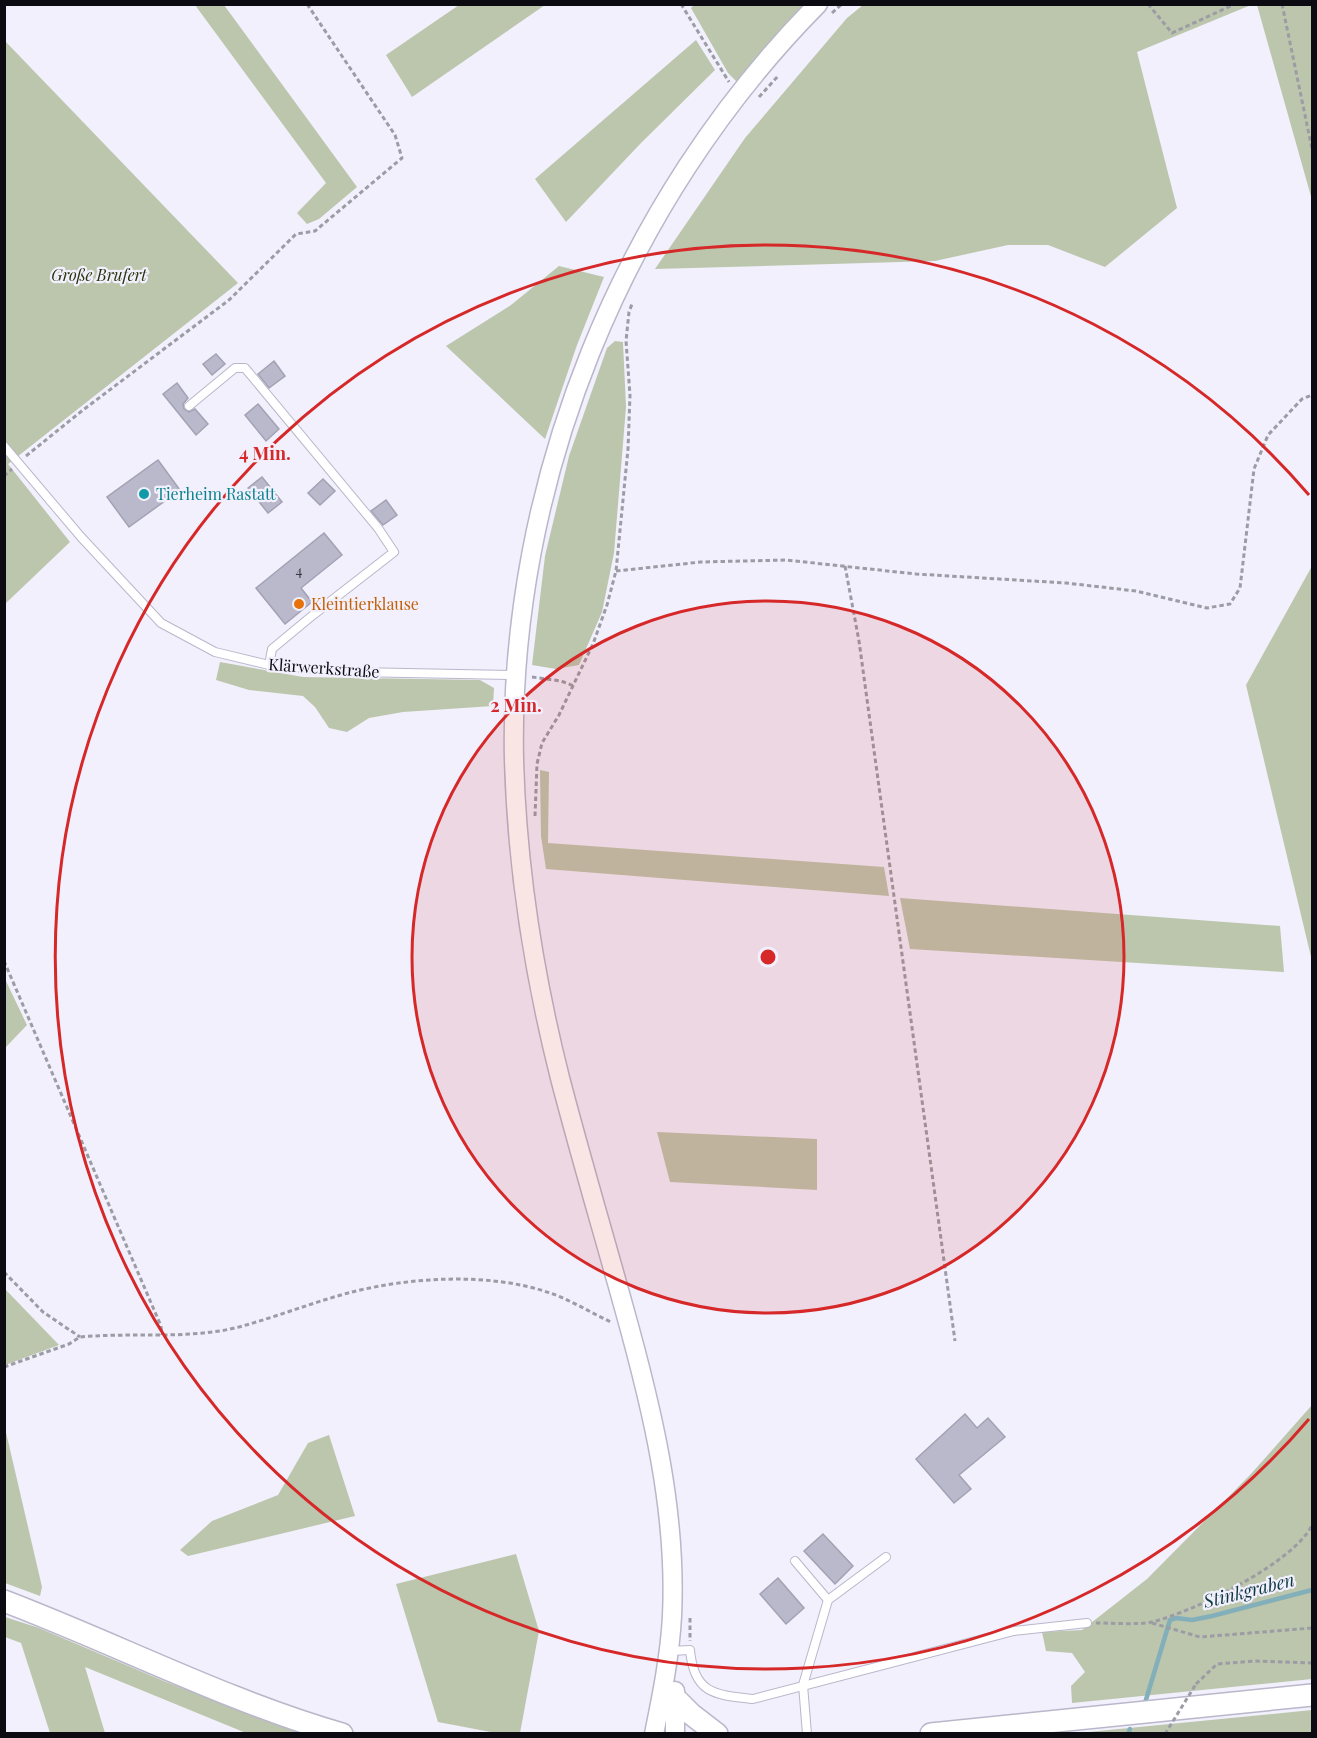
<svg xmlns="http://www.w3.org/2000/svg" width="1317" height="1738" font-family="'Playfair Display',serif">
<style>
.green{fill:#bcc6ad}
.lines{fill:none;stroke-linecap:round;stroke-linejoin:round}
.stream{stroke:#82afba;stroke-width:4.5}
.building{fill:#bab8cb;stroke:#a3a1b4;stroke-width:1.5}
.service-casing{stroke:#b9b7ca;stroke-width:10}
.tertiary-casing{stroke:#b9b7ca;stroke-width:21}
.secondary-casing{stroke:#b9b7ca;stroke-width:24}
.path{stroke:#9c9ca5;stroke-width:3;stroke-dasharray:4.5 3;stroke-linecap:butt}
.service{stroke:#fff;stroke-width:8}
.tertiary{stroke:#fff;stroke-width:18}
.secondary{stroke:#fff;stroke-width:21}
.path-bridge{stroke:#9c9ca5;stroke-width:3;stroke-dasharray:4.5 3;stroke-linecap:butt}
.ring{fill:none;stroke:#d62828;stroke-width:3}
.culture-dot{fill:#0f9aa8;stroke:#f1f0fc;stroke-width:2}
.food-dot{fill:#e8710a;stroke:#f1f0fc;stroke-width:2}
.labels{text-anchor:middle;stroke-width:4.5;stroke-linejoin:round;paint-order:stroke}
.number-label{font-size:14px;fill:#373640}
.park-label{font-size:16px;font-style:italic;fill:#27340b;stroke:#f1f0fc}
.culture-label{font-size:16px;fill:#0d838f;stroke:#f1f0fc;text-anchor:start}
.food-label{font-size:16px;fill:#c56008;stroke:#f1f0fc;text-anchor:start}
.street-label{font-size:16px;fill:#0b0b11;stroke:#f1f0fc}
.water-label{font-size:18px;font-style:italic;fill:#0c3740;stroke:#f1f0fc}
.centre{fill:#d62828;stroke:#f1f0fc;stroke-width:3}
.ring-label{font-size:18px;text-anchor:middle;font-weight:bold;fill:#d62828;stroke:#f1f0fc;stroke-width:4.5;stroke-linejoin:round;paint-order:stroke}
</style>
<rect width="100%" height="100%" fill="#f1f0fc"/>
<g class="green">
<path d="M 695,4 L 807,5 L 785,26 L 737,82 L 728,73 L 691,8 Z"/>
<path d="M 195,5 L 224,5 L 357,187 L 319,219 L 307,224 L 297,213 L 326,183 Z"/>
<path d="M 459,5 L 545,5 L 412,97 L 386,55 Z"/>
<path d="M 863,5 L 863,4 L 1251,5 L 1137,52 L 1177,208 L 1105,267 L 1048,245 L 1008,245 L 935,261 L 655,269 L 745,138 L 847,18 Z"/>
<path d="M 1257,5 L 1312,5 L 1312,200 Z"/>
<path d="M 696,40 L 715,70 L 641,143 L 566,222 L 535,179 Z"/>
<path d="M 5,41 L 238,283 L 8,464 L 70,542 L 5,604 Z"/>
<path d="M 559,266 L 604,277 L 577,345 L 545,439 L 446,346 L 511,305 Z"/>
<path d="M 615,341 L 623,342 L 626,407 L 614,553 L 602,612 L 579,665 L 556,669 L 532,665 L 545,556 L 569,456 L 607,348 Z"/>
<path d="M 1312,566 L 1312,961 L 1246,685 Z"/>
<path d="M 220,662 L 303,677 L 480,680 L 494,688 L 493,706 L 403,712 L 369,718 L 347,732 L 329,728 L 315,707 L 303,696 L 249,690 L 216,680 Z"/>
<path d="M 540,770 L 549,772 L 548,843 L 884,867 L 889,896 L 546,869 L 541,836 Z"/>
<path d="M 900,898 L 1280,926 L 1284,972 L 910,949 Z"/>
<path d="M 4,977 L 27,1025 L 5,1048 L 4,1048 Z"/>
<path d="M 657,1132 L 817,1139 L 817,1190 L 670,1182 Z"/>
<path d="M 4,1289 L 5,1289 L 59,1345 L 5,1365 Z"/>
<path d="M 1312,1405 L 1312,1679 L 1072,1703 L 1071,1686 L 1085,1672 L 1072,1653 L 1046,1651 L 1042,1632 L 1082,1630 L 1147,1579 L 1250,1475 Z"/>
<path d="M 5,1428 L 42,1587 L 40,1596 L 5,1583 Z"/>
<path d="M 329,1435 L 355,1516 L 188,1556 L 180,1550 L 212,1521 L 278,1495 L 308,1443 Z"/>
<path d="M 516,1554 L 539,1631 L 520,1733 L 496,1733 L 438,1722 L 396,1584 Z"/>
<path d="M 5,1617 L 39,1628 L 166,1682 L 299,1733 L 246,1733 L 85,1667 L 105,1733 L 50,1733 L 21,1643 L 5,1637 Z"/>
<path d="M 1312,1710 L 1312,1733 L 1078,1733 Z"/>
</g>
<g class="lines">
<g class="stream">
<path d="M 1145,1703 L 1170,1620 L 1176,1618 L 1192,1620 L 1212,1616 L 1312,1590"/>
<path d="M 1128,1734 L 1130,1729"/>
</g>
</g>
<g class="building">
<path d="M 216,354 L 225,364 L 212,375 L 203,364 Z"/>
<path d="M 274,361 L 285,376 L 269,388 L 258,374 Z"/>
<path d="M 177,383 L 188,398 L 183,404 L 184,409 L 189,412 L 195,409 L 208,424 L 196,435 L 163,394 Z"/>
<path d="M 258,404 L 279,429 L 266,441 L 245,415 Z"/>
<path d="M 158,460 L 180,490 L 129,527 L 107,497 Z"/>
<path d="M 262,477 L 282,502 L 268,513 L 248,488 Z"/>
<path d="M 323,479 L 335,491 L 320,505 L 308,493 Z"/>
<path d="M 386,500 L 397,515 L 383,525 L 371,511 Z"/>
<path d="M 324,533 L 342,555 L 301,588 L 312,602 L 285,624 L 256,588 Z"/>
<path d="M 965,1414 L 977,1428 L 988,1418 L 1005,1437 L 959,1475 L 971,1489 L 954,1503 L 916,1459 Z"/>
<path d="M 823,1534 L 853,1566 L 835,1584 L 804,1551 Z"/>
<path d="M 778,1578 L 804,1608 L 786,1624 L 760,1594 Z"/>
</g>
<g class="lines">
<g class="service-casing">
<g id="service">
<path d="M 189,406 L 235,368 L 245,368 L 378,528 L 394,552 L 313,615 L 272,649 L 269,665"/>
<path d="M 4,446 L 81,537 L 161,623 L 215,652 L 269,665 L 355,672 L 515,675"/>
<path d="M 795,1561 L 828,1600"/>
<path d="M 670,1651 L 690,1650 C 694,1694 715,1695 753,1699 L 1014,1631 L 1087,1623"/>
<path d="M 807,1734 L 803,1685 L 828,1600 L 886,1557"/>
</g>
</g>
<g class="tertiary-casing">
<g id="tertiary">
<path d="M 675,1691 L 675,1734"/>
<path d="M 654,1734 C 662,1695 670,1655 672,1616 C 677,1511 652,1408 624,1308 C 603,1232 580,1155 560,1078 C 534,975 517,867 514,760 C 508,483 623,201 818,4"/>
</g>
</g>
<g class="secondary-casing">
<g id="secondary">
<path d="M 4,1601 C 117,1644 227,1701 342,1734"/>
<path d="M 676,1699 L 691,1714 L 717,1734"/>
<path d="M 931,1734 L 1312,1695"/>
</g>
</g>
<g class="path">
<path d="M 681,4 L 729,82"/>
<path d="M 1148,4 L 1172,33 L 1235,4"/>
<path d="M 1282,4 L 1312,149"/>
<path d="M 832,13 L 842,4"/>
<path d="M 759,97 L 779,75"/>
<path d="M 26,456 L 83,410 L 229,300 L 296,234 L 315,231 L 402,158 L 395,135 L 307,4"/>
<path d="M 4,476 L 12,469"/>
<path d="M 845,566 L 859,641 L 955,1341"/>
<path d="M 616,571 L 701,562 L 786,560 L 916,574 L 1066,583 L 1136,591 L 1207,608 L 1230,604 L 1240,588 L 1254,469 L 1268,435 L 1302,399 L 1312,395"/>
<path d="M 532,677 L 561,681 L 574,686"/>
<path d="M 535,816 L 537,764 L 542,743 L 559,715 L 593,644 L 607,605 L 616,571 L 628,449 L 630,395 L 626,341 L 629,312 L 632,304"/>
<path d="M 4,961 L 161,1326 L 162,1335"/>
<path d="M 4,1272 L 43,1312 L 80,1337"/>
<path d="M 4,1367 L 69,1344 L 80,1337 C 133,1332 187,1340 239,1327 C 276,1317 311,1303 348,1293 C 409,1277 490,1272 550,1293 C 571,1300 591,1313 611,1322"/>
<path d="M 690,1618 L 690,1641"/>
<path d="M 1096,1623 C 1110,1623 1140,1625 1152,1622 C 1193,1612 1294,1563 1312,1525"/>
<path d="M 1152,1623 L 1200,1637 L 1312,1628"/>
<path d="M 1196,1684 L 1217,1664 L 1255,1661 L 1312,1663"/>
</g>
<use href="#service" class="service"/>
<use href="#tertiary" class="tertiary"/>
<use href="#secondary" class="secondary"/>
<path class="path-bridge" d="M 1165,1734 L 1196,1684"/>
</g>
<circle cx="768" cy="957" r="356" fill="#d62828" fill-opacity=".12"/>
<g class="ring">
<circle cx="768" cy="957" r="356"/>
<path d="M1309 1419A712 712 0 1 1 1309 495"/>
</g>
<circle class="culture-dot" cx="144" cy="494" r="6"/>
<circle class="food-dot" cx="299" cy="604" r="6"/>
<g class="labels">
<g class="number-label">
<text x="299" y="576">4</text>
</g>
<g class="park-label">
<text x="99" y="281">Große Brufert</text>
</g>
<g class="culture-label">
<text x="156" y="500">Tierheim Rastatt</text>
</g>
<g class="food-label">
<text x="311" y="610">Kleintierklause</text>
</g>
<g class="street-label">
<text transform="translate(324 668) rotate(4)" y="6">Klärwerkstraße</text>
</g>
<g class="water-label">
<text transform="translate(1249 1591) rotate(-14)" y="6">Stinkgraben</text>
</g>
</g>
<circle cx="768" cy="957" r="9" class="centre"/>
<g class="ring-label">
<text x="265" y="460">4 Min.</text>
<text x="516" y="712">2 Min.</text>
</g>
<rect width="1317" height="1738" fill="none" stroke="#0b0b11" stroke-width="12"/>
</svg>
